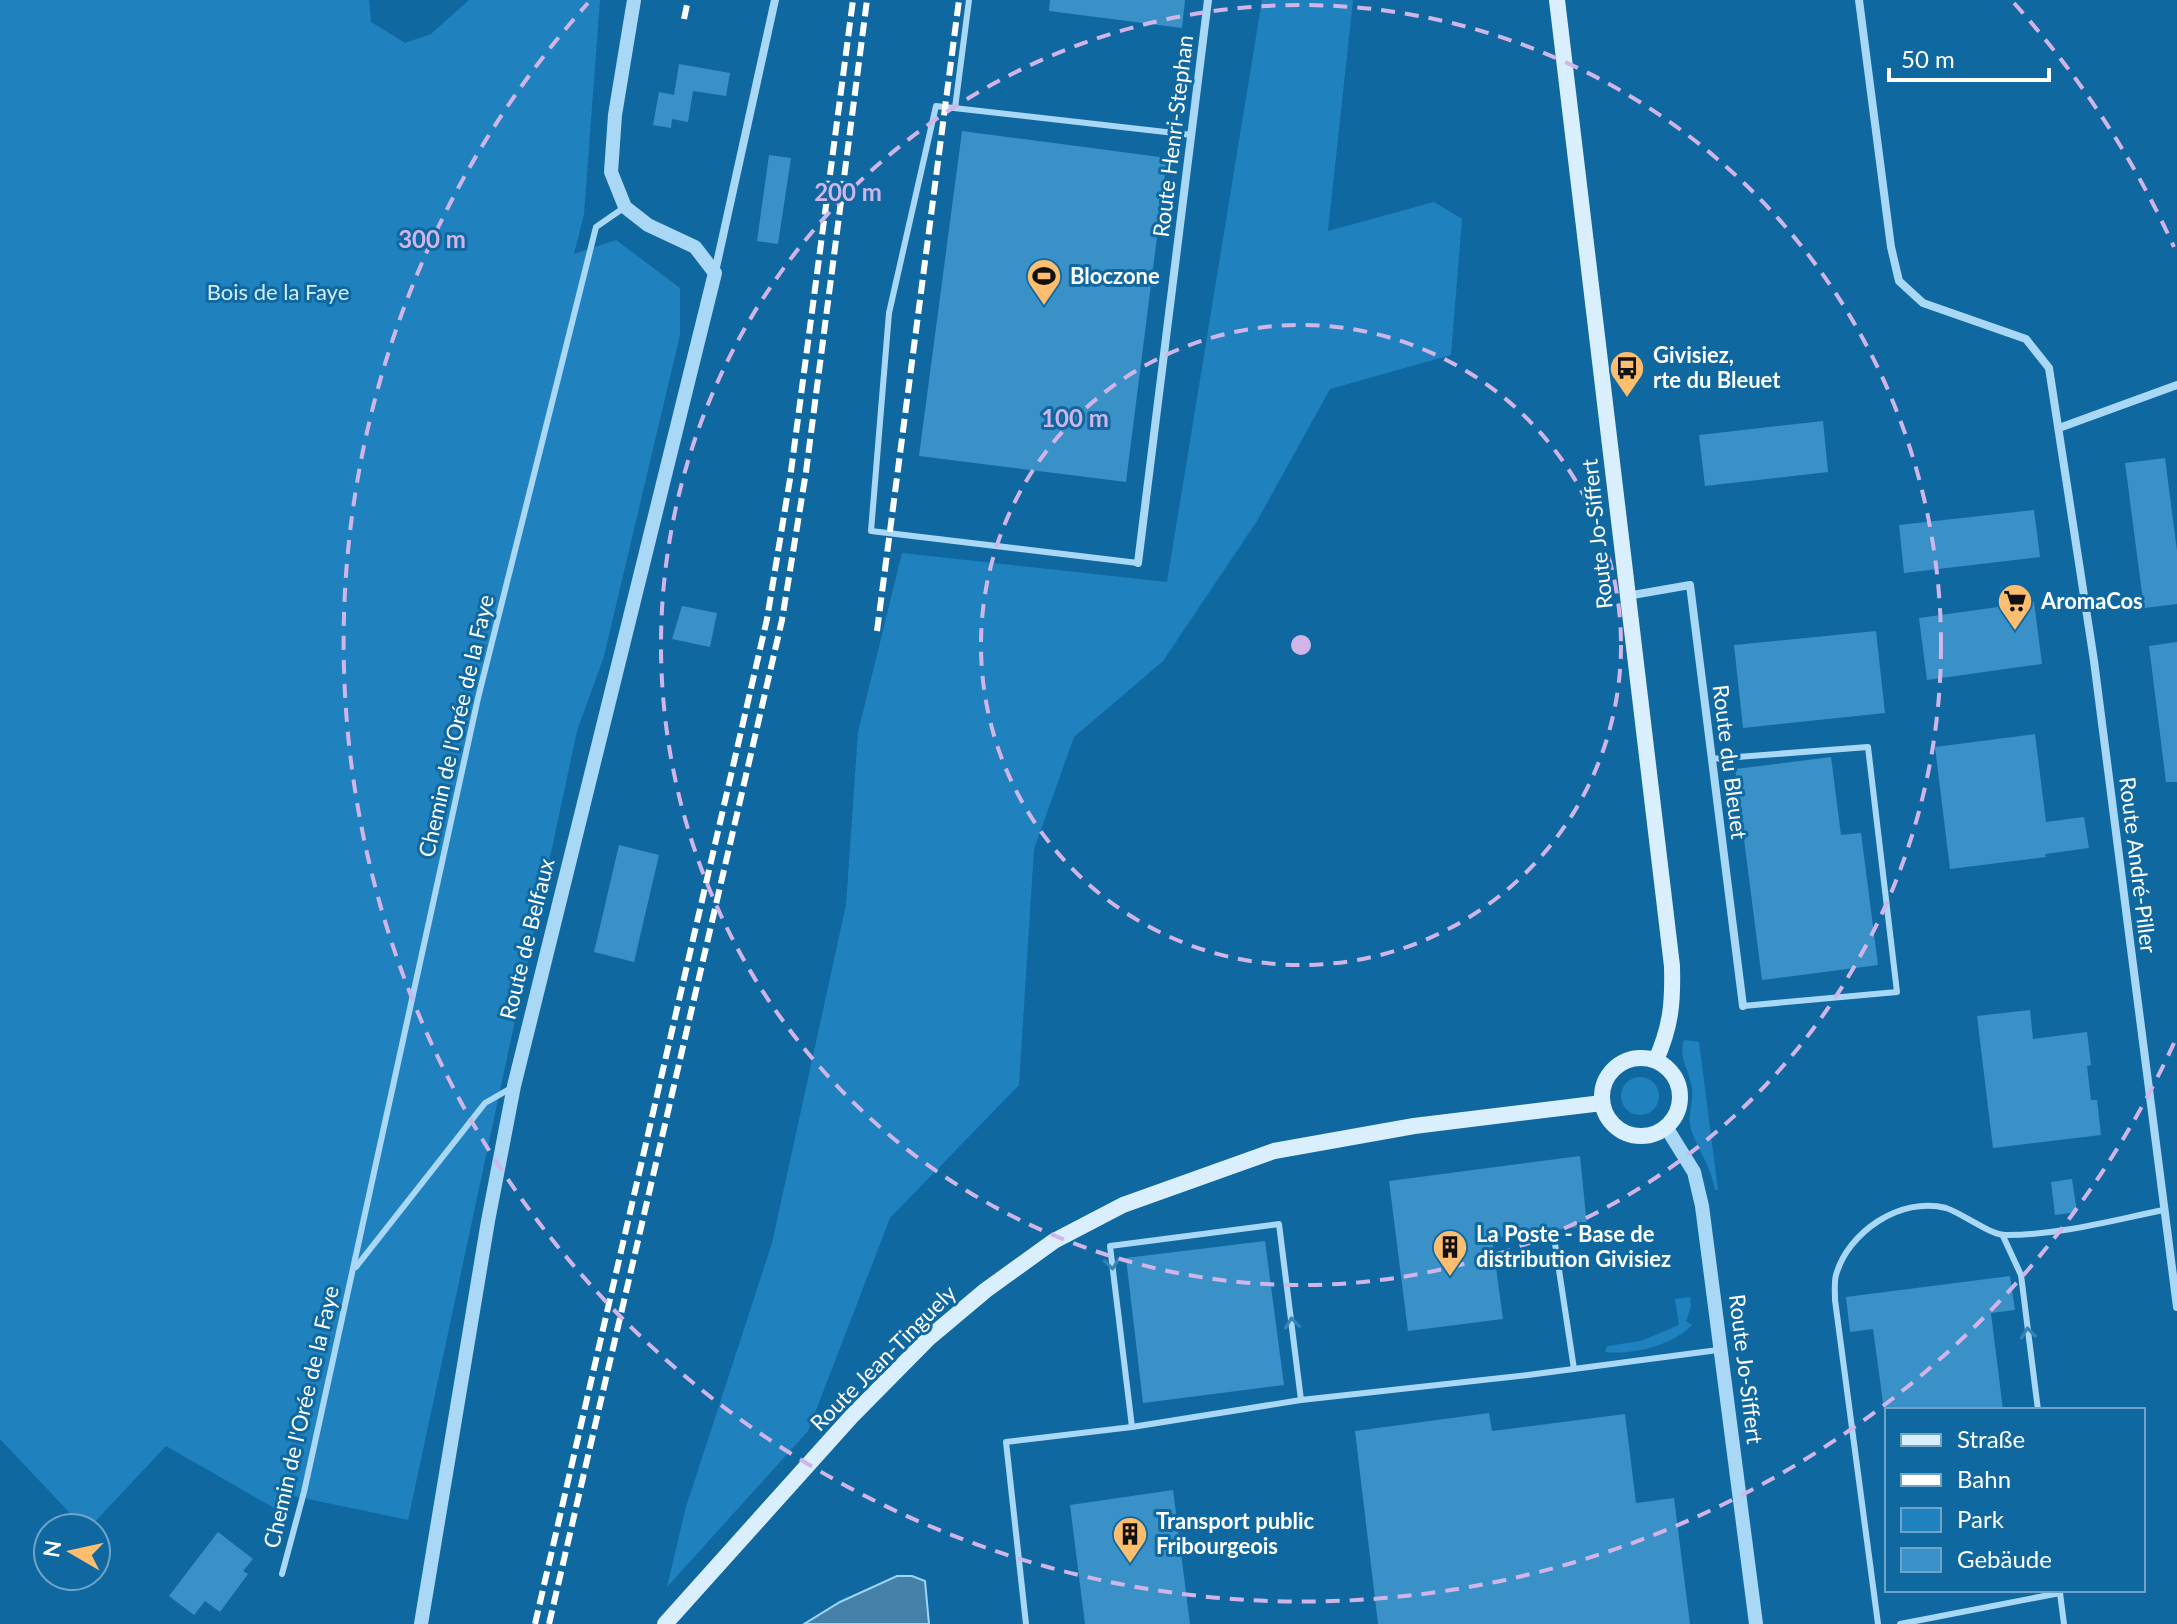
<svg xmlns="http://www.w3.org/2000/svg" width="2177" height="1624" font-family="Lato,sans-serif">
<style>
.green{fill:#1f82bf}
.water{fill:#4480a8;stroke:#9bd6f9;stroke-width:2}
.building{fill:#3991c8}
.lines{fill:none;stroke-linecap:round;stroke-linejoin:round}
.service{stroke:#a9d8f6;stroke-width:6}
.minor{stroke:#a9d8f6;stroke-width:8}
.tertiary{stroke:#a9d8f6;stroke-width:14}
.secondary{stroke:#daeffe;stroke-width:16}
.rail{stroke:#fff;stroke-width:6;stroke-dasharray:14 6;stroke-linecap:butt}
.oneway{stroke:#3684b6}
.ring{fill:none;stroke:#d1b5e9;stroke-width:4;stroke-dasharray:14 10}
.labels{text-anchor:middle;stroke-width:6;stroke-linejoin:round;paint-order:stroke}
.street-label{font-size:22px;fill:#fff;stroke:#1068a1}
.poi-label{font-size:22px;font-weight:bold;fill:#fff;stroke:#1068a1;text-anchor:start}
.park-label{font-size:22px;fill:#d2eefe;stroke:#1068a1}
.centre{fill:#d1b5e9;stroke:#1068a1;stroke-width:4}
.ring-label{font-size:24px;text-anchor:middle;font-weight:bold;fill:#d1b5e9;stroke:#1068a1;stroke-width:6;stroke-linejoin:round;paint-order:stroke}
</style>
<rect width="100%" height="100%" fill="#1068a1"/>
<g class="green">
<path d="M 0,0 L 369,0 L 371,22 L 405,43 L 431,34 L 469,0 L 600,0 L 584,214 L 574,254 L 616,240 L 680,288 L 680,335 L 604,656 L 577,731 L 408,1520 L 289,1495 L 283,1513 L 166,1446 L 89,1528 L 84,1528 L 0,1439 Z"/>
<path d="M 1262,0 L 1353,0 L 1328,231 L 1434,202 L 1462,219 L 1451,355 L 1330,389 L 1257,521 L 1163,661 L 1074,737 L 1034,849 L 1019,1085 L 890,1218 L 808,1431 L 667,1587 L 686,1507 L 772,1243 L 846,905 L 858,732 L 902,553 L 1167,582 Z"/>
<path d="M 1684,1040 L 1699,1042 L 1718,1190 L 1715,1190 C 1710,1164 1700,1154 1692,1132 C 1686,1118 1694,1103 1692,1088 C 1690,1071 1678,1059 1684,1040 Z"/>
<circle cx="1640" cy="1096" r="19"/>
<path d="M 1690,1297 L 1691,1306 L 1686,1321 L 1692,1325 C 1672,1346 1633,1355 1605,1352 L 1607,1346 L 1641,1341 L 1679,1325 L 1675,1299 Z"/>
</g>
<path class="water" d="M 897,1576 L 912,1576 L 925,1581 L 929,1624 L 804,1624 L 840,1602 Z"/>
<g class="building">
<path d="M 1050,0 L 1185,0 L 1182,28 L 1049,11 Z"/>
<path d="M 679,64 L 730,73 L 726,96 L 693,91 L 688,122 L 672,119 L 671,128 L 653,125 L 659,92 L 674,95 Z"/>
<path d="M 962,131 L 1167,158 L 1126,482 L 919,456 Z"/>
<path d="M 769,155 L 791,158 L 778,244 L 757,241 Z"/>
<path d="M 1823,421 L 1828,472 L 1705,486 L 1699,435 Z"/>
<path d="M 2165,458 L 2177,551 L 2177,604 L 2144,608 L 2125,463 Z"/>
<path d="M 2034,510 L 2040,557 L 1904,573 L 1899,525 Z"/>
<path d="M 2034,602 L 2042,664 L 1927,680 L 1919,618 Z"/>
<path d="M 682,606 L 717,613 L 710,647 L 672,639 Z"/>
<path d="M 1876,631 L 1885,713 L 1743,728 L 1734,645 Z"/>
<path d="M 2177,642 L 2177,782 L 2166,782 L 2149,646 Z"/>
<path d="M 2035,734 L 2046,822 L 2084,817 L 2089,848 L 2045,854 L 2046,857 L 1950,869 L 1935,747 Z"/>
<path d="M 1831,757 L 1841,835 L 1861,833 L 1878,965 L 1762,980 L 1735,769 Z"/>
<path d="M 619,845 L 659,855 L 634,962 L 594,952 Z"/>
<path d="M 2030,1010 L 2033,1039 L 2087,1032 L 2091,1065 L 2087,1066 L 2091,1100 L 2097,1100 L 2101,1135 L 1993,1148 L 1977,1016 Z"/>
<path d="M 1580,1156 L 1587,1226 L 1492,1238 L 1503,1319 L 1408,1331 L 1389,1181 Z"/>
<path d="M 2072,1179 L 2077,1212 L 2055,1215 L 2051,1182 Z"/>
<path d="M 1265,1241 L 1284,1385 L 1143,1403 L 1126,1258 Z"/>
<path d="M 2010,1276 L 2015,1310 L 1991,1313 L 2003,1410 L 1884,1410 L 1873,1329 L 1850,1332 L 1846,1297 Z"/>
<path d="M 1489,1413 L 1492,1431 L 1625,1414 L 1636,1503 L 1674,1498 L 1690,1624 L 1378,1624 L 1355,1431 Z"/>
<path d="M 1173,1490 L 1190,1624 L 1085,1624 L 1070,1505 Z"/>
<path d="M 218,1532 L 253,1559 L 243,1571 L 248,1574 L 220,1612 L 205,1601 L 194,1615 L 169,1596 Z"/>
</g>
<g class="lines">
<g class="service">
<path d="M 955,108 L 969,0"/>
<path d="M 1138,563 L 871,531 L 889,313 L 936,106 L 1192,135"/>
<path d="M 1711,759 L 1868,747 L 1897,992 L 1743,1006"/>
<path d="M 2003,1236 L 2021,1275 L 2038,1410"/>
<path d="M 1554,1237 L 1574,1369"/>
<path d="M 356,1267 L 485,1103 L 513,1087"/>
<path d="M 1132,1427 L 1110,1246 L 1279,1224 L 1301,1400"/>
<path d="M 282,1574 L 304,1492 L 478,698 L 596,227 L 625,207"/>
<path d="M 2060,1593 L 2064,1624"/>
<path d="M 1026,1624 L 1006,1442 L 1132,1427 L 1301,1400 L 1528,1375 L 1718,1350"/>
<path d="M 1878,1624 L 1835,1300 C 1835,1292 1834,1282 1836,1275 C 1848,1232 1901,1196 1946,1208 C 1964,1214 1991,1236 2007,1235 C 2060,1235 2113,1220 2164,1210"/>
<path d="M 1900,1624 L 2060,1593 L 2060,1590"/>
</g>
<g class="minor">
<path d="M 1859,0 L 1891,247 L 1899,281 L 1923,303 L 2026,339 L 2049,368 L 2094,661 L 2177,1307"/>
<path d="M 715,272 L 775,0"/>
<path d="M 2059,428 L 2177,385"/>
<path d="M 1138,563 L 1208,0"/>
<path d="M 1627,596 L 1690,585 L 1743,1006"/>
</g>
<g class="tertiary">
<path d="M 1666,1127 L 1694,1172 L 1702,1206 L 1756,1624"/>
<path d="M 421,1624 L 488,1221 L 514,1086 L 715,273 L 695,247 L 648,225 L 625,207 L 611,172 L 615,115 L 634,0"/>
</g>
<g class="secondary">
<path d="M 1557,0 L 1672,966 C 1673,1003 1671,1026 1656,1060"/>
<circle cx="1641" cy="1097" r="39"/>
<path d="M 665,1624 L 851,1417 L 930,1337 L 986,1290 L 1054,1241 L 1123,1205 L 1274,1151 L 1414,1126 L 1602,1103"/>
</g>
<g class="rail">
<path d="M 684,19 L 688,0"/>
<path d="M 877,631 L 959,0"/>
<path d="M 535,1624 L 767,619 L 790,479 L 853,0"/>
<path d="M 549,1624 L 782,620 L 806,472 L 867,0"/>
</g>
</g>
<defs><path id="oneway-chevron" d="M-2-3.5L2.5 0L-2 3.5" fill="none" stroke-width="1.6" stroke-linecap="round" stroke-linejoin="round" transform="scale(2)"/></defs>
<g class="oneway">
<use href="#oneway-chevron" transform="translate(1112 1264) rotate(83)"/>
<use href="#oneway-chevron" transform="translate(1292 1323) rotate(-97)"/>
<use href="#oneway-chevron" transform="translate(2028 1333) rotate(-97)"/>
</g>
<g class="ring">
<circle cx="1301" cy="645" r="320"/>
<circle cx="1301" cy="645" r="640"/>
<path d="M2174 1043A959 959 0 1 1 588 3M2014 3A959 959 0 0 1 2174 247"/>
</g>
<defs>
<g id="stadium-pin" transform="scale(1.8)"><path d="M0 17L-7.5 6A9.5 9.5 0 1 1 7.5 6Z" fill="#ffbd6e" stroke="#1068a1"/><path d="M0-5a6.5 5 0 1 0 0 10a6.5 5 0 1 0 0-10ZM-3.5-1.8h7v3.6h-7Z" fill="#111"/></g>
<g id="bus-pin" transform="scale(1.8)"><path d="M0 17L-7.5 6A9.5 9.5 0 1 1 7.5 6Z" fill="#ffbd6e" stroke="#1068a1"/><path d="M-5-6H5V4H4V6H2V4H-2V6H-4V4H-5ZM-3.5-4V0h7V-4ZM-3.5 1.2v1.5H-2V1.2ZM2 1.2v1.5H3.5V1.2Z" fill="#111"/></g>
<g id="supermarket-pin" transform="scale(1.8)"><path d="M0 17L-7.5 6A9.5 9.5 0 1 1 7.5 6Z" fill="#ffbd6e" stroke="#1068a1"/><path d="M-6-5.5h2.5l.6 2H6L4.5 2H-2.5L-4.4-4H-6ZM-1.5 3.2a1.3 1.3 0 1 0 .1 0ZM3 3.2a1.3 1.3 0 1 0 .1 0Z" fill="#111"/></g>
<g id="building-pin" transform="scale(1.8)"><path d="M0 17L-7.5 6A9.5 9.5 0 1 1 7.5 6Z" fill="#ffbd6e" stroke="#1068a1"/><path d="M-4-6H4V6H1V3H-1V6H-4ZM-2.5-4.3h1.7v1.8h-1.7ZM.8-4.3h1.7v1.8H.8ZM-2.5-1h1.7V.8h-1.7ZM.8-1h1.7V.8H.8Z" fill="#111"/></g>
</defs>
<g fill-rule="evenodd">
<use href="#stadium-pin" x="1044" y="276"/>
<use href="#bus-pin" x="1627" y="368"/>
<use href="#supermarket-pin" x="2015" y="601"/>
<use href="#building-pin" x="1450" y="1247"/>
<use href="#building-pin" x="1130" y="1534"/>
</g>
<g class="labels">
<g class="street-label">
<text transform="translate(1173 136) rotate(-83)" y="8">Route Henri-Stephan</text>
<text transform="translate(1597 534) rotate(-96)" y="8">Route Jo-Siffert</text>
<text transform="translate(456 726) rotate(-77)" y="8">Chemin de l'Orée de la Faye</text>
<text transform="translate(1730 762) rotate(83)" y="8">Route du Bleuet</text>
<text transform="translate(2138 865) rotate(83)" y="8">Route André-Piller</text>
<text transform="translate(527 939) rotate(-76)" y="8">Route de Belfaux</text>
<text transform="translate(883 1358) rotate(-45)" y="8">Route Jean-Tinguely</text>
<text transform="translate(1746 1369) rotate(83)" y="8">Route Jo-Siffert</text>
<text transform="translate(301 1417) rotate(-77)" y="8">Chemin de l'Orée de la Faye</text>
</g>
<g class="poi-label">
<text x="1070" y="284">Bloczone</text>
<text x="1653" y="363">Givisiez,<tspan x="1653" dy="25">rte du Bleuet</tspan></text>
<text x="2041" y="609">AromaCos</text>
<text x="1476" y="1242">La Poste - Base de<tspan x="1476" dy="25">distribution Givisiez</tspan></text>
<text x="1156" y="1529">Transport public<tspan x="1156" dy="25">Fribourgeois</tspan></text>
</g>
<g class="park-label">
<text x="278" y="300">Bois de la Faye</text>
</g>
</g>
<circle cx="1301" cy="645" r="12" class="centre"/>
<g class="ring-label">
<text x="848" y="201">200 m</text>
<text x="432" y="248">300 m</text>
<text x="1075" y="427">100 m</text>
</g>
<rect x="1885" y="1408" width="260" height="184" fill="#1068a1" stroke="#70a4c7" stroke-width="2"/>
<rect x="1901" y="1434" width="40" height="12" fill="#daeffe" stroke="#70a4c7" stroke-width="2"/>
<text x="1957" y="1448" font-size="24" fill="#ffffff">Straße</text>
<rect x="1901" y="1474" width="40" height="12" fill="#ffffff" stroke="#70a4c7" stroke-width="2"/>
<text x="1957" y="1488" font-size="24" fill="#ffffff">Bahn</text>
<rect x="1901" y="1508" width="40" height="24" fill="#1f82bf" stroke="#70a4c7" stroke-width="2"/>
<text x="1957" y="1528" font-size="24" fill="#ffffff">Park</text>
<rect x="1901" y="1548" width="40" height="24" fill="#3991c8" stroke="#70a4c7" stroke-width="2"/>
<text x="1957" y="1568" font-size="24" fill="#ffffff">Gebäude</text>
<g transform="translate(72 1552) rotate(279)"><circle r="38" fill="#1068a1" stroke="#70a4c7" stroke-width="2"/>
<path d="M0-6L14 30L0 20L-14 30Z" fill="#ffbd6e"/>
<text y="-12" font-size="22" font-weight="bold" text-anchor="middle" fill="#ffffff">N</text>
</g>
<path d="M1889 68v12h160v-12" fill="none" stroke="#ffffff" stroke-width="4"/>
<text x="1901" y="68" font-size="24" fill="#ffffff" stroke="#1068a1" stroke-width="6" paint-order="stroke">50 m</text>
</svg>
